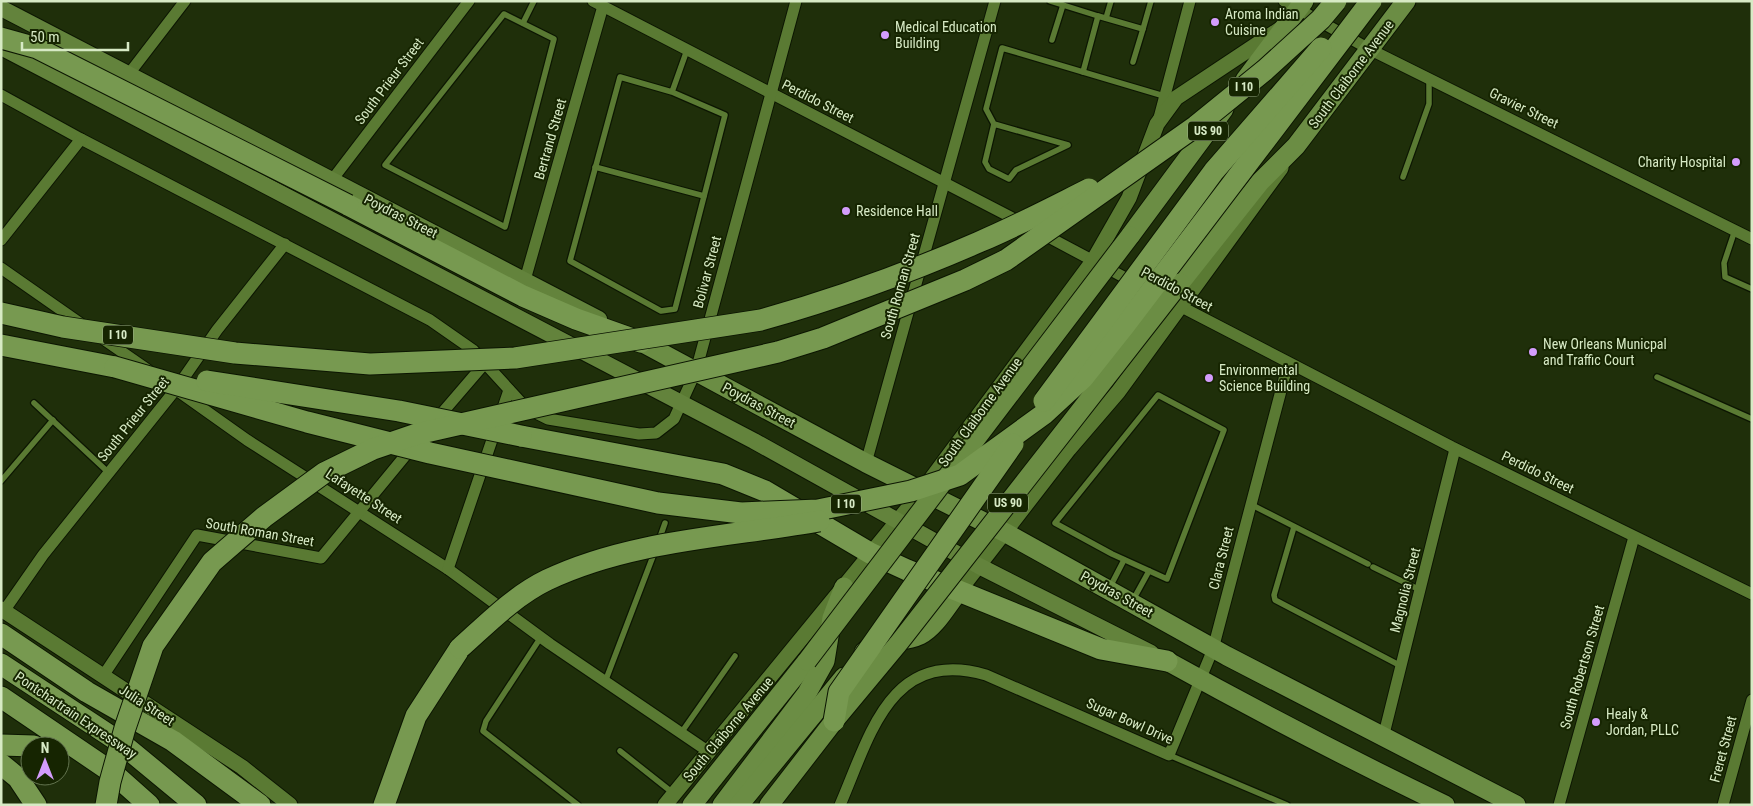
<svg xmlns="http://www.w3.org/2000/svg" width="1753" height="806" font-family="'Roboto Condensed',sans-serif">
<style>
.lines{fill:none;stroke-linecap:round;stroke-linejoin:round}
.service-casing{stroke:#0c1602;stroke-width:8}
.minor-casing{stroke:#0c1602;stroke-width:13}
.tertiary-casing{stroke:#0c1602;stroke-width:17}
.secondary-casing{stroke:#0c1602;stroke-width:18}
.primary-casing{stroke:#0c1602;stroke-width:21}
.motorway-casing{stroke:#0c1602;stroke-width:23}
.service{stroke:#5a7a33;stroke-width:5.5}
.minor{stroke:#5a7a33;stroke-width:11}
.tertiary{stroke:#5a7a33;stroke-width:15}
.secondary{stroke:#63833c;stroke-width:16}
.primary{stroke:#6b8d44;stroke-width:19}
.motorway{stroke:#779950;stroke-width:21}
.primary-bridge-casing{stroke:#0c1602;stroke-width:21;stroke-linecap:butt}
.motorway-bridge-casing{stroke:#0c1602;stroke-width:23;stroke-linecap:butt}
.primary-bridge{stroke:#6b8d44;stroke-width:19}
.motorway-bridge{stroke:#779950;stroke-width:21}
.poi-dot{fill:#d39cfc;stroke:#162501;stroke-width:2}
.labels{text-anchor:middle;stroke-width:4;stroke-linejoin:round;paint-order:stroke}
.shield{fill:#162501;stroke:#9daf8a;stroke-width:1}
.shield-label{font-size:12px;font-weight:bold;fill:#d7eac5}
.poi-label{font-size:14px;fill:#d7eac5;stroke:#162501;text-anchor:start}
.street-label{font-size:14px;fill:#d7eac5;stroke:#162501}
</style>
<rect width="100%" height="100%" fill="#1f2f0a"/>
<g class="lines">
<g class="service-casing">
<g id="service">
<path d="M 1050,1 L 1098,16"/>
<path d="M 504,14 L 554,39 L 505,227 L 385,165 Z"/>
<path d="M 1106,18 L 1111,1"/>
<path d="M 523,23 L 534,1"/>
<path d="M 1052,40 L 1063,5"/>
<path d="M 1133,62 L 1143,29"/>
<path d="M 1083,72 L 1098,16 L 1143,29 L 1151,1"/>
<path d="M 672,92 L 725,115 L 675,309 L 661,311 L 570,261 L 620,77 L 672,92 L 687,50"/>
<path d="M 994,124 L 985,162 L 989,169 L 1009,179 L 1016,170 L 1068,145 L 994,124 L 986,109 L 1002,48 L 1164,96"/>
<path d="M 595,167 L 704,196"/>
<path d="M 1403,177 L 1429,104 L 1429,78"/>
<path d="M 1735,230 L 1724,263 L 1725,277 L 1752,289"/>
<path d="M 1657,377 L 1752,419"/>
<path d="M 1158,395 L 1224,430 L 1167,579 L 1112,554 L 1055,523 Z"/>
<path d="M 34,403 L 109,473"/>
<path d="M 1,481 L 53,420"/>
<path d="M 1250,504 L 1368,564"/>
<path d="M 1294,527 L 1274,595 L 1275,600 L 1401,666"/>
<path d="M 659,540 L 665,523"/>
<path d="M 1373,567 L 1420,590"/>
<path d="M 1110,587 L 1124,560"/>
<path d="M 1133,600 L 1149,571"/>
<path d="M 541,637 L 486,721 L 483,731 L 578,805"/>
<path d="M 605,682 L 655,551"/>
<path d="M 681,733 L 735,656"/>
<path d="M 620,751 L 673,793"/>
<path d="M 1169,755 L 1287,805"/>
</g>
</g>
<g class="minor-casing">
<g id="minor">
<path d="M 593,1 L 1022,223"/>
<path d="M 1284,1 L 1369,49 L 1752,239"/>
<path d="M 125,79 L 185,1"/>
<path d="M 1,95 L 81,139 L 430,320 L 473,350 L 526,408 L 548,419 L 639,434 L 656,433 L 674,419 L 696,371 L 796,1"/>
<path d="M 1159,118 L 1190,1"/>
<path d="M 332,180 L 469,1"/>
<path d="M 1041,233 L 1135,283"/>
<path d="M 1,240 L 81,139"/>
<path d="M 1,268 L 84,326"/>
<path d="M 525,280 L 603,6"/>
<path d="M 1174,303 L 1452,447 L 1752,594"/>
<path d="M 99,336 L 148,370"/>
<path d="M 178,391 L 247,440 L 448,569 L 550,644 L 709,752"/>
<path d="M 436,420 L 485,363"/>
<path d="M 866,463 L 995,1"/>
<path d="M 448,569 L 509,390"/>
<path d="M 4,611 L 43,555 L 176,389 L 217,330 L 285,244"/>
<path d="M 103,676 L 197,535 L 321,558 L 414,445"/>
<path d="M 1383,738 L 1455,449"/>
<path d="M 840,805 C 870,736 890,647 986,675 L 1169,755 L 1213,649 L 1288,364"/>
<path d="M 1559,805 L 1634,537"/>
<path d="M 1723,805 L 1752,700"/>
</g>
</g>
<g class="tertiary-casing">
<g id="tertiary">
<path d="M 959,591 L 1069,449 L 1118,392 L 1281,168"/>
<path d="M 1,609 L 242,767 L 290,805"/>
<path d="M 665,805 L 923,490 L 1093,261 L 1129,198 L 1157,124 L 1176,98 L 1280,29"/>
</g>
</g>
<g class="secondary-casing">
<g id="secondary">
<path d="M 1,8 L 599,319"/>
<path d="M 1,47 L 754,441 L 979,566 L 1151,653"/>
</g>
</g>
<g class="primary-casing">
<g id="primary">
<path d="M 1245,80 L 1304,1"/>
<path d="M 1130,236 L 1224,109"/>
<path d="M 1180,283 L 1260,182 L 1296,146 L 1406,1"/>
<path d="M 643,343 L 866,463 L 1006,533 L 1227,656 L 1516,805"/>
<path d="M 864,652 C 878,637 902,644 920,635 C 936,627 948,604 959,591"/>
<path d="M 1167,661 C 1259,712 1351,760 1445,805"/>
<path d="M 692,805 L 807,661"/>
<path d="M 722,805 L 807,693 L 825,661 L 832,618 L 844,587"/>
<path d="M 739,805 L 844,677"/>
<path d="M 769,805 L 834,721"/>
</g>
</g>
<g class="motorway-casing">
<g id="motorway">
<path d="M 348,205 L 523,296 L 576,319 L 641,342"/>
<path d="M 1,345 L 115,367"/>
<path d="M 521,436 L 723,474 L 765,491 L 870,553 L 907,570 L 1101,649 L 1167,661"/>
<path d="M 1,634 L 87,692 L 173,741 L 260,805"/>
<path d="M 1,664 L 121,743 L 196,805"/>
<path d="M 1,697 L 113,773 L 149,805"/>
<path d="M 1,745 L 34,746"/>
<path d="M 1,764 L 18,778 L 36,805"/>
<path d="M 384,805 L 416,716 L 460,648"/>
</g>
</g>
<use href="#service" class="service"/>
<use href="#minor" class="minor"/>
<use href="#tertiary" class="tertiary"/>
<use href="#secondary" class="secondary"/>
<use href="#primary" class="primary"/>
<use href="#motorway" class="motorway"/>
<g class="primary-bridge-casing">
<g id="primary-bridge">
<path d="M 807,661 L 1130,236"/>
<path d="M 834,721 L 898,644 L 1180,283"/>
</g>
</g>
<g class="motorway-bridge-casing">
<g id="motorway-bridge">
<path d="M 1,38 L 37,48 L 348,205"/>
<path d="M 1,313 L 63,327 L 235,353 L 370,364 L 515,358 L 761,320 C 836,299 908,273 979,242 C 1017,226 1053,207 1089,189"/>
<path d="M 115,367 L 307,422 L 430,453 L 658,503 L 741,513 L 818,510 L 911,491 L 960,475 L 1044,414 L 1083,378 L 1125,325 L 1371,1"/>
<path d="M 207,381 L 399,411 L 521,436"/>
<path d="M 1044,401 L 1214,171 L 1321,48"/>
<path d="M 460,648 C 487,624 514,596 547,580 C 631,540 729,537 819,521"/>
<path d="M 834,721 L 839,692 L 1013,444"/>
<path d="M 106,805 L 110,782 L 125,728 L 153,646 L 212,562 L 264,517 L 324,473 L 373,449 L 417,434 L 778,352 L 823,338 L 965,280 L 1006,260 L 1196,126 L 1265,70 L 1321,19 L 1336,1"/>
</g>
</g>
<use href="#primary-bridge" class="primary-bridge"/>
<use href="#motorway-bridge" class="motorway-bridge"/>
</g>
<g class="poi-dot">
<circle cx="1215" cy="22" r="5"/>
<circle cx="885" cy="35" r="5"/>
<circle cx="1736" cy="162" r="5"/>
<circle cx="846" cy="211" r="5"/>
<circle cx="1533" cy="352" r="5"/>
<circle cx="1209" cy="378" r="5"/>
<circle cx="1596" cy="722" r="5"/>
</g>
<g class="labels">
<g class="shield">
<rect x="1229" y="77.5" width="30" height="19" rx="4"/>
<rect x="1188" y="121.5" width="40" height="19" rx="4"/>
<rect x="103" y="325.5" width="30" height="19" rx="4"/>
<rect x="988" y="493.5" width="40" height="19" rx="4"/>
<rect x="831" y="494.5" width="30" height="19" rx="4"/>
</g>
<g class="shield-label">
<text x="1244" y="91">I 10</text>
<text x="1208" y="135">US 90</text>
<text x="118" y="339">I 10</text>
<text x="1008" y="507">US 90</text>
<text x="846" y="508">I 10</text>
</g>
<g class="poi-label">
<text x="1225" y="19">Aroma Indian<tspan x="1225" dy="16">Cuisine</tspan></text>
<text x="895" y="32">Medical Education<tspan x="895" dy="16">Building</tspan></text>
<text x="1726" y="167" text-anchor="end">Charity Hospital</text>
<text x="856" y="216">Residence Hall</text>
<text x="1543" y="349">New Orleans Municpal<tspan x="1543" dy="16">and Traffic Court</tspan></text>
<text x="1219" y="375">Environmental<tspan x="1219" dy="16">Science Building</tspan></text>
<text x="1606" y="719">Healy &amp;<tspan x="1606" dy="16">Jordan, PLLC</tspan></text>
</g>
<g class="street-label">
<text transform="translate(1351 74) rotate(-53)" y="5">South Claiborne Avenue</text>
<text transform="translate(389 81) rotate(-53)" y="5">South Prieur Street</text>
<text transform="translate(818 101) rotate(27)" y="5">Perdido Street</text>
<text transform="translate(1524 108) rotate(26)" y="5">Gravier Street</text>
<text transform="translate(550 139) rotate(-74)" y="5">Bertrand Street</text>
<text transform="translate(401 216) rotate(27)" y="5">Poydras Street</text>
<text transform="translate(707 272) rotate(-75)" y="5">Bolivar Street</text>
<text transform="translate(900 286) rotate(-74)" y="5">South Roman Street</text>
<text transform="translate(1177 289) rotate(28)" y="5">Perdido Street</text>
<text transform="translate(759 405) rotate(28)" y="5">Poydras Street</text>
<text transform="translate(980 412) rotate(-54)" y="5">South Claiborne Avenue</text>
<text transform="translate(133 419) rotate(-51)" y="5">South Prieur Street</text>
<text transform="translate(1538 472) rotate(26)" y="5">Perdido Street</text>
<text transform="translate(364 496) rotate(33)" y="5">Lafayette Street</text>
<text transform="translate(260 532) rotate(10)" y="5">South Roman Street</text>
<text transform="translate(1221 558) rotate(-76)" y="5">Clara Street</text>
<text transform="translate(1405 590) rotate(-76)" y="5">Magnolia Street</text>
<text transform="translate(1117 594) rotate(29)" y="5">Poydras Street</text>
<text transform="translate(1582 667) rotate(-74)" y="5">South Robertson Street</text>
<text transform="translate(147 705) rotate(33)" y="5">Julia Street</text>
<text transform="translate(76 715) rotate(34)" y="5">Pontchartrain Expressway</text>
<text transform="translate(1130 721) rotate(24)" y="5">Sugar Bowl Drive</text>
<text transform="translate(728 729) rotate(-50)" y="5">South Claiborne Avenue</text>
<text transform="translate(1723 749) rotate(-75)" y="5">Freret Street</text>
</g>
</g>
<rect width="1753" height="806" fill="none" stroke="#d7eac5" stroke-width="5"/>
<g transform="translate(45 761)"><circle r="24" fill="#162501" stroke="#63744f"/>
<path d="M0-4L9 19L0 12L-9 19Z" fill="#d39cfc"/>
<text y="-8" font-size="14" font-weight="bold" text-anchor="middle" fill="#d7eac5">N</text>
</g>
<path d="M22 42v8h106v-8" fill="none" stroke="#d7eac5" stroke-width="2.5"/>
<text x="30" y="42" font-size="15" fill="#d7eac5" stroke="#162501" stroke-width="4" paint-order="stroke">50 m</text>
</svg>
